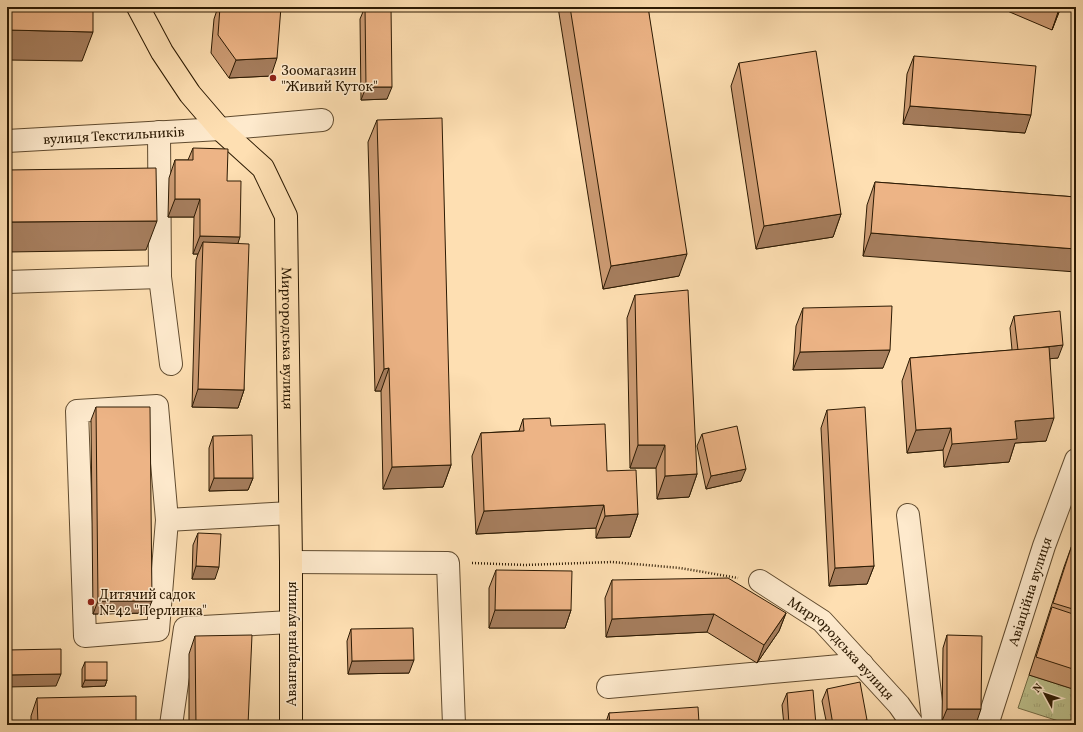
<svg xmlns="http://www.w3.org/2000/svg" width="1083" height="732" font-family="Vollkorn,serif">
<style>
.park{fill:url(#park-tufts);stroke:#746e48}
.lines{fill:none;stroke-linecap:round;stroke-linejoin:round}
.minor-casing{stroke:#604b2f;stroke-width:24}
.major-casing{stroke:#2c1a03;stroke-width:24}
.path{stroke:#2c1a03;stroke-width:2.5;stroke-dasharray:1 2;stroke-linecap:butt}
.minor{stroke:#feeacd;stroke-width:22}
.major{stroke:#fedfb2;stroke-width:22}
.wall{fill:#cc9b73;stroke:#2c1a03}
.shaded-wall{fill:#a67e5e;stroke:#2c1a03}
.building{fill:#edb486;stroke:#2c1a03}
.poi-dot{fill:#8f2418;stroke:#feeacd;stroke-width:1.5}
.labels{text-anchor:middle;stroke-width:3;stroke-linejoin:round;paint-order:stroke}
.poi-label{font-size:14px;fill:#2c1a03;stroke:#feeacd;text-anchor:start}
.street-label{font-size:14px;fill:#2c1a03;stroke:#feeacd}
</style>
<defs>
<pattern id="park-tufts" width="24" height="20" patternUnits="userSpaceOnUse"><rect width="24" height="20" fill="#bdc28e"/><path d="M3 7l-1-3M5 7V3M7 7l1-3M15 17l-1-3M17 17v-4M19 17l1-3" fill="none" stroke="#a3a679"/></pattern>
</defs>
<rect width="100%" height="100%" fill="#fedfb2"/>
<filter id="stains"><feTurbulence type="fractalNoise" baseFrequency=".005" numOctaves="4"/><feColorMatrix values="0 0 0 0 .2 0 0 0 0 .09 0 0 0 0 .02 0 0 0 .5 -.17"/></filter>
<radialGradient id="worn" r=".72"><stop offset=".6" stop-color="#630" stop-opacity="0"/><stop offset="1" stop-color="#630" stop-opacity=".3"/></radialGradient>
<path class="park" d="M 1029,675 L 1076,690 L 1076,725 L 1071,725 L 1018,708 Z"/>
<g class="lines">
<g class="minor-casing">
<g id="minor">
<path id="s1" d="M 7,141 L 220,129 L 322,120"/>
<path d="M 160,277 L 171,364"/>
<path d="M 7,282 L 160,277 L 159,132"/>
<path d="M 908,515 L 933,718 L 931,725"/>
<path d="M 167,520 L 158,630 L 85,636 L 77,411 L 157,406 L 167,520 L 290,513"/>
<path d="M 291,562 L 448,563 L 454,725"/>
<path id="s2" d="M 760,581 L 822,621 L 899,705 L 913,725"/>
<path d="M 608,687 L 862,664"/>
<path d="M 171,725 L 185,628 L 291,622"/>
<path id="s3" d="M 987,725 L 1044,546 L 1076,460"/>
</g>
</g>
<g class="major-casing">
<g id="major">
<path id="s4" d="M 138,7 L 162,52 L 190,94 L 220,129 L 263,168 L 286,216 L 291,562 L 291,725"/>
</g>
</g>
<path class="path" d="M 472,563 L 525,565 L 612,562 L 680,568 L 738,578"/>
<use href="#minor" class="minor"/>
<use href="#major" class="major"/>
</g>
<g class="wall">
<path d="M 218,7 L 281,7 L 271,76 L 229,78 L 211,53 L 214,19 Z"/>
<path d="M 365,7 L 387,99 L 361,100 L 360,19 Z"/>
<path d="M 558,7 L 648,7 L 679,276 L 603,289 Z"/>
<path d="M 998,7 L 1061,7 L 1052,30 Z"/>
<path d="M 914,56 L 1025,133 L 903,124 L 907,74 Z"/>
<path d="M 739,63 L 841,214 L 833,237 L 756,249 L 731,86 Z"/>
<path d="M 377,120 L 451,465 L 443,487 L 383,489 L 381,391 L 375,391 L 368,142 Z"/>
<path d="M 193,148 L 227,181 L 238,243 L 244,390 L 238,408 L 192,407 L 196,260 L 198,254 L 193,254 L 194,217 L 168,217 L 169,178 L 175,160 L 188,160 Z"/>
<path d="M 875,182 L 1076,197 L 863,256 L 867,205 Z"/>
<path d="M 635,295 L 697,474 L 689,497 L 657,499 L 656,468 L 630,468 L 627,318 Z"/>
<path d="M 803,308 L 883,368 L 793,370 L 796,326 Z"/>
<path d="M 1014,316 L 1058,358 L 1050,358 L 1046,441 L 1015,443 L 1009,462 L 944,467 L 943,450 L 907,453 L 902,381 L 910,358 L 1012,350 L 1010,328 Z"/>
<path d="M 96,407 L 147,613 L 93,614 L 91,420 Z"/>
<path d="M 827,410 L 874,566 L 867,584 L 829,586 L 821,428 Z"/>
<path d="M 523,419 L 551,426 L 607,471 L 638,514 L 630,537 L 596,538 L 596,528 L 476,534 L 472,456 L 481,433 L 519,431 Z"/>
<path d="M 702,434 L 741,481 L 706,489 L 697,446 Z"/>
<path d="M 213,436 L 253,478 L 248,490 L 209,491 L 209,448 Z"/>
<path d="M 198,533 L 215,579 L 192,579 L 193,545 Z"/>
<path d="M 1072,545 L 1076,546 L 1076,690 L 1029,675 L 1064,567 Z"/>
<path d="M 496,570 L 571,610 L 565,628 L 489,628 L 489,588 Z"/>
<path d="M 612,580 L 786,613 L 779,631 L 757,663 L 707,632 L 606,637 L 605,598 Z"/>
<path d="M 351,629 L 409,673 L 348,674 L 347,641 Z"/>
<path d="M 947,635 L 977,721 L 942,721 L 943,648 Z"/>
<path d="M 195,636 L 248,725 L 189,725 L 189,654 Z"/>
<path d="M 85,662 L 107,680 L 105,686 L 82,687 L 82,669 Z"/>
<path d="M 827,689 L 865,725 L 827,725 L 822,701 Z"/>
<path d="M 787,693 L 816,725 L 784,725 L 782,705 Z"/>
<path d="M 37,698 L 136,725 L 31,725 L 31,716 Z"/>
<path d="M 609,713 L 699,723 L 699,725 L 605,725 Z"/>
</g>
<g class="shaded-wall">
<path d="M 1060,7 L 1061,7 L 1052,30 L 1058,12 Z"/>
<path d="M 7,30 L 93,32 L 82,61 L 7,60 Z"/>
<path d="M 277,58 L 271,76 L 229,78 L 236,60 Z"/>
<path d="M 366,87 L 392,87 L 387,99 L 361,100 Z"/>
<path d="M 910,106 L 1031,115 L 1025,133 L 903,124 Z"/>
<path d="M 175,199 L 200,199 L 194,217 L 168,217 Z"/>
<path d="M 841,214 L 833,237 L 756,249 L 764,226 Z"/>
<path d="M 157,221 L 146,250 L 7,252 L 7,222 Z"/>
<path d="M 871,233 L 1076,249 L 1076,272 L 863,256 Z"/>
<path d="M 200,236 L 240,237 L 234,255 L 203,242 L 198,254 L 193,254 Z"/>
<path d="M 687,254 L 679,276 L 603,289 L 611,266 Z"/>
<path d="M 1063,345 L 1058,358 L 1013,362 L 1018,350 Z"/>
<path d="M 890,350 L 883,368 L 793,370 L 800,352 Z"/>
<path d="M 389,368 L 381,391 L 375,391 L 384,369 Z"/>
<path d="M 198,389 L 244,390 L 238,408 L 192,407 Z"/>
<path d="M 1054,418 L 1046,441 L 1015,443 L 1009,462 L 944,467 L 952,444 L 1015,421 Z"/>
<path d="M 951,428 L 943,450 L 907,453 L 916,430 Z"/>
<path d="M 638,445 L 665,445 L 656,468 L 630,468 Z"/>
<path d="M 451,465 L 443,487 L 383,489 L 392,467 Z"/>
<path d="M 746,469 L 741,481 L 706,489 L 711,476 Z"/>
<path d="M 697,474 L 689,497 L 657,499 L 665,476 Z"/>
<path d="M 214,478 L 253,478 L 248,490 L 209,491 Z"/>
<path d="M 604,505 L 596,528 L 476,534 L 484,511 Z"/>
<path d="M 638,514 L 630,537 L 596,538 L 605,516 Z"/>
<path d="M 196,566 L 219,567 L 215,579 L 192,579 Z"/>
<path d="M 874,566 L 867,584 L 829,586 L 835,568 Z"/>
<path d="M 98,601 L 152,601 L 147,613 L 93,614 Z"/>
<path d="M 495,610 L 571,610 L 565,628 L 489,628 Z"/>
<path d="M 786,613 L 779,631 L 757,663 L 764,645 Z"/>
<path d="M 714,614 L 707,632 L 606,637 L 612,619 Z"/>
<path d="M 414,660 L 409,673 L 348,674 L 352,661 Z"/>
<path d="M 61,674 L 56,686 L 7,687 L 7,675 Z"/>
<path d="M 85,680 L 107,680 L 105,686 L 82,687 Z"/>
<path d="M 947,709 L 981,709 L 977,721 L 942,721 Z"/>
<path d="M 867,720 L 865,725 L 840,725 Z"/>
<path d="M 699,723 L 699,725 L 687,725 L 688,724 Z"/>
</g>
<g class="building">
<path d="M 7,7 L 93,7 L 93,32 L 7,30 Z"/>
<path d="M 220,7 L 281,7 L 277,58 L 236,60 L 218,35 Z"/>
<path d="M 365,7 L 391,7 L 392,87 L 366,87 Z"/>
<path d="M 570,7 L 648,7 L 687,254 L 611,266 Z"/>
<path d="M 1048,7 L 1060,7 L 1058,12 Z"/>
<path d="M 816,51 L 841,214 L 764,226 L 739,63 Z"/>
<path d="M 914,56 L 1036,66 L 1031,115 L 910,106 Z"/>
<path d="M 442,118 L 451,465 L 392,467 L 389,368 L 384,369 L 377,120 Z"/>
<path d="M 193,148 L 228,149 L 227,181 L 241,181 L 240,237 L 200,236 L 200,199 L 175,199 L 175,160 L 193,160 Z"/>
<path d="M 156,168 L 157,221 L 7,222 L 7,170 Z"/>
<path d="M 875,182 L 1076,197 L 1076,249 L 871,233 Z"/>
<path d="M 203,242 L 249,244 L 244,390 L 198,389 Z"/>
<path d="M 688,290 L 697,474 L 665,476 L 665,445 L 638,445 L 635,295 Z"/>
<path d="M 892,306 L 890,350 L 800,352 L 803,308 Z"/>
<path d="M 1060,311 L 1063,345 L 1018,350 L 1014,316 Z"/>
<path d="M 1049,347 L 1054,418 L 1015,421 L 1017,439 L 952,444 L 951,428 L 916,430 L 910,358 Z"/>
<path d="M 96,407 L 150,407 L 152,601 L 98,601 Z"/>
<path d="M 865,407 L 874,566 L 835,568 L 827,410 Z"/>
<path d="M 550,418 L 551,426 L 605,424 L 607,471 L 636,470 L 638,514 L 605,516 L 604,505 L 484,511 L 481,433 L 524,431 L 523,419 Z"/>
<path d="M 737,426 L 746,469 L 711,476 L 702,434 Z"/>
<path d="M 252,435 L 253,478 L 214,478 L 213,436 Z"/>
<path d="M 198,533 L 221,534 L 219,567 L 196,566 Z"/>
<path d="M 1072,545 L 1076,546 L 1076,610 L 1053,603 Z"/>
<path d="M 496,570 L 572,571 L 571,610 L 495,610 Z"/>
<path d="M 728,578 L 786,613 L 764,645 L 714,614 L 612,619 L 612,580 Z"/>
<path d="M 1052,607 L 1076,615 L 1076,670 L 1036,657 Z"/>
<path d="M 413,628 L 414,660 L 352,661 L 351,629 Z"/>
<path d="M 252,635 L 248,725 L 196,725 L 195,636 Z"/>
<path d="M 947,635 L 982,636 L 981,709 L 947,709 Z"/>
<path d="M 61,649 L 61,674 L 7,675 L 7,650 Z"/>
<rect x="85" y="662" width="22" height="18"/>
<path d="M 860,682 L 867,720 L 840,725 L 833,725 L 827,689 Z"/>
<path d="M 813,690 L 816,725 L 789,725 L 787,693 Z"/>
<path d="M 136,696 L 136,725 L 38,725 L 37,698 Z"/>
<path d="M 698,707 L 699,723 L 688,724 L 688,725 L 610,725 L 609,713 Z"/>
<path d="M 780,721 L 780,725 L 728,725 Z"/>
</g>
<g class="poi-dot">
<circle cx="273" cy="78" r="4"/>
<circle cx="91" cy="602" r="4"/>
</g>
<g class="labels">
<g class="poi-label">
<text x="281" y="75">Зоомагазин<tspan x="281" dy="16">"Живий Куток"</tspan></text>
<text x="99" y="599">Дитячий садок<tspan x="99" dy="16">№42 "Перлинка"</tspan></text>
</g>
<g class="street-label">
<text dy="5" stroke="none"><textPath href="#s1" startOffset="107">вулиця Текстильників</textPath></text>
<text dy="5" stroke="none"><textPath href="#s4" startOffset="381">Миргородська вулиця</textPath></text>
<text dy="5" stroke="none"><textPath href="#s3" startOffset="140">Авіаційна вулиця</textPath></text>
<text transform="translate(291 644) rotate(-90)" y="5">Авангардна вулиця</text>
<text dy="5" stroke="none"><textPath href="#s2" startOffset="106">Миргородська вулиця</textPath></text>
</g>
</g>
<rect width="1083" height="732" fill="none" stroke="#fedfb2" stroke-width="24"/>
<rect x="8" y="8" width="1067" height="716" fill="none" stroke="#2c1a03" stroke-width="2"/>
<rect x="12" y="12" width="1059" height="708" fill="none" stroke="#2c1a03"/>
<g transform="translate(1045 694) rotate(310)" stroke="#feeacd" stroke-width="3" paint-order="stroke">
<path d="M0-3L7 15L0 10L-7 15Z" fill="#2c1a03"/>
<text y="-6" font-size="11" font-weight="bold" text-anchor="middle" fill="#2c1a03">N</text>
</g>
<rect width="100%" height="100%" filter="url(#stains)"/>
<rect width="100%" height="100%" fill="url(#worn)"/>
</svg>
